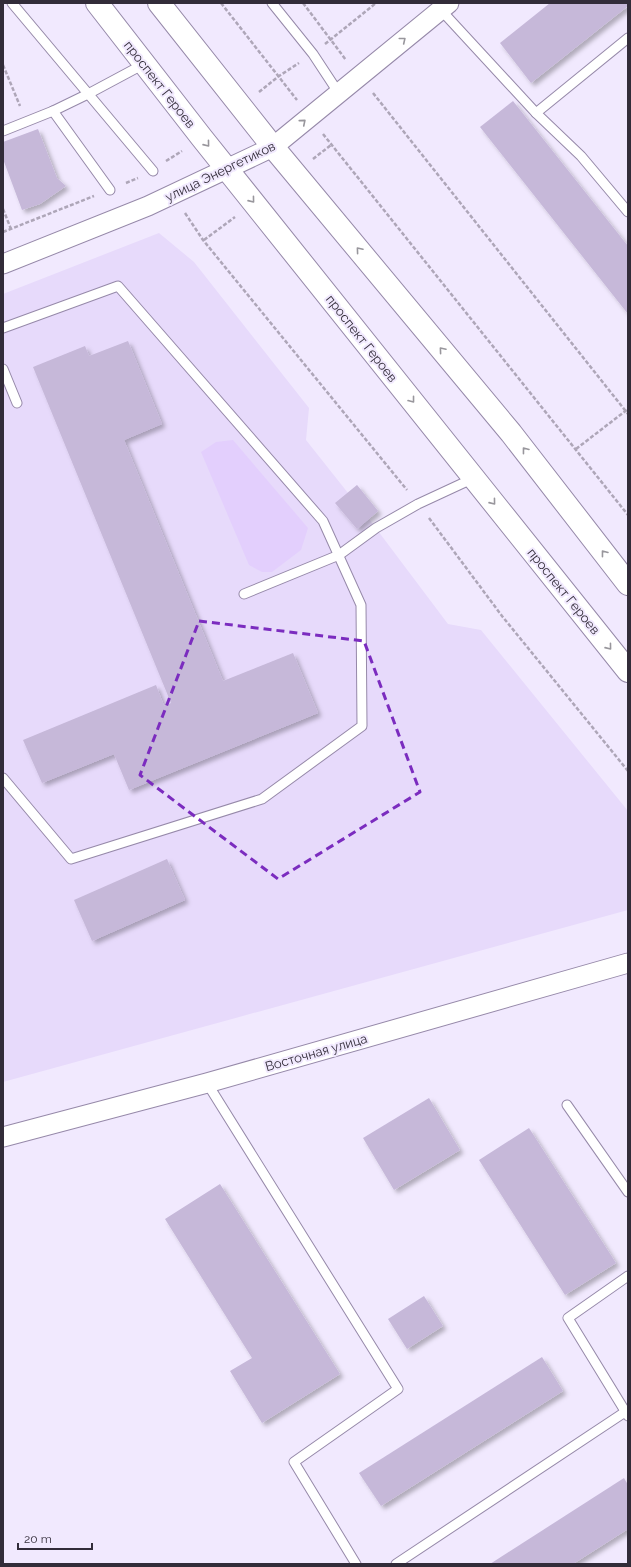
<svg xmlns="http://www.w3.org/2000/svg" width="631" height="1567" font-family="Raleway,sans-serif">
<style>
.built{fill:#e7dafb}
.green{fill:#e3cffd}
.building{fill:#c6b8d9;filter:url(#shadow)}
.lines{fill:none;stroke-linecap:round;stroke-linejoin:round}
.lane-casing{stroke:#9689a9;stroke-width:11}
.street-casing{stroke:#9689a9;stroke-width:21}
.secondary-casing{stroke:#9689a9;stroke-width:24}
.path{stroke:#aea6b8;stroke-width:2.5;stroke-dasharray:4 2;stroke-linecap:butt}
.lane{stroke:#fff;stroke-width:9}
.street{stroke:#fff;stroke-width:19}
.secondary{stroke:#fff;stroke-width:22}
.oneway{stroke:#98969c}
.marked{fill:none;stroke:#7b2cbf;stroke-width:3;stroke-dasharray:8 5;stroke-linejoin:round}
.labels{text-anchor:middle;stroke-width:4;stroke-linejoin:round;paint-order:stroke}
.street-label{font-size:13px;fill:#322c39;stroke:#f1e9fe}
</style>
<defs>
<filter id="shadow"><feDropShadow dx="3.5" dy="3.5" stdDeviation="2" flood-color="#0004"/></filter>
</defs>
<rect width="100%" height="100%" fill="#f1e9fe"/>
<path class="built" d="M 159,233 L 194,262 L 309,408 L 306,440 L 348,493 L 357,485 L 378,511 L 369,519 L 448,624 L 481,630 L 628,811 L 628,910 L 3,1082 L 3,294 Z"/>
<path class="green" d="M 233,440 L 308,528 L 301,550 L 272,572 L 262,572 L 249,565 L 201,452 L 216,442 Z"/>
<g class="building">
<path d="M 550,3 L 628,3 L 628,6 L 531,83 L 500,43 Z"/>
<path d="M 513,101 L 628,246 L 628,314 L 480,127 Z"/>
<path d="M 38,129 L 57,178 L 66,186 L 40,204 L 22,210 L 3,159 L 3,142 Z"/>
<path d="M 128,341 L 162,424 L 124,440 L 223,681 L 293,653 L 318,713 L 129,790 L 114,754 L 42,783 L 23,740 L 156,685 L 164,706 L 171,703 L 33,367 L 85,346 L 89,356 Z"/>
<path d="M 357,485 L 378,511 L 357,529 L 335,503 Z"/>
<path d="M 167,859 L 185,900 L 92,941 L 74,900 Z"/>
<path d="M 429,1098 L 460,1150 L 394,1190 L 363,1138 Z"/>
<path d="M 529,1128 L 616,1263 L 565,1295 L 479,1160 Z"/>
<path d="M 220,1184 L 340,1374 L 262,1423 L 230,1371 L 252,1358 L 165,1219 Z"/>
<path d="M 424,1296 L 443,1326 L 407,1349 L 388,1319 Z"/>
<path d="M 542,1357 L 563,1391 L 381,1506 L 359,1473 Z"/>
<path d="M 624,1478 L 628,1485 L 628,1529 L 573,1564 L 490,1564 Z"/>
</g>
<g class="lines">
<g class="lane-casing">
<g id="lane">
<path d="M 12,3 L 153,171"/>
<path d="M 272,3 L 313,54 L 338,92"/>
<path d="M 440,9 L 536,113 L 581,156 L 628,212"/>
<path d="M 53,111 L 110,190"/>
<path d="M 536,113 L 628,38"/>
<path d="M 3,131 L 53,111 L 88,94 L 144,64"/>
<path d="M 3,328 L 118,286 L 323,521 L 361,605 L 362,726 L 262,799 L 71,859 L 3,778"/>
<path d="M 3,369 L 17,403"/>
<path d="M 244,594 L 339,555 L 376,528 L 418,504 L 474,478"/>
<path d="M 207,1083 L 398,1389 L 294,1462 L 356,1564"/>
<path d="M 567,1105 L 628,1192"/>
<path d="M 628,1276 L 568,1318 L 628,1416"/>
<path d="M 396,1564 L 625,1412"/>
</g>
</g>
<g class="street-casing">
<g id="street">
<path d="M 3,264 L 148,206 L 273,147 L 449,3"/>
<path d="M 3,1137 L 207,1083 L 628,963"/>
</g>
</g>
<g class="secondary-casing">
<g id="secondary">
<path d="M 97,3 L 202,138 L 628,671"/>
<path d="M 159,3 L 273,147 L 511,433 L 628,584"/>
</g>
</g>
<g class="path">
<path d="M 221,3 L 297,100"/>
<path d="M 303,3 L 346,60"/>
<path d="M 325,44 L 376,3"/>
<path d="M 3,65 L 20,106"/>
<path d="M 259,92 L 279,76 L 299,63"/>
<path d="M 373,93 L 628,414"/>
<path d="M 323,134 L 628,515"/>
<path d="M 313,159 L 331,145"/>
<path d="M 166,161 L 182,151"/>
<path d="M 126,183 L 138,178"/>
<path d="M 3,209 L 11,229"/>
<path d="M 185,213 L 203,240 L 407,490"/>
<path d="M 3,232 L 94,196"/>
<path d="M 204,240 L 235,217"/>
<path d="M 576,449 L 628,409"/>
<path d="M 429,518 L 502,616 L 628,771"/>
</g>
<use href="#lane" class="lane"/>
<use href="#street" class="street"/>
<use href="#secondary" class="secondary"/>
</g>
<defs><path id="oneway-chevron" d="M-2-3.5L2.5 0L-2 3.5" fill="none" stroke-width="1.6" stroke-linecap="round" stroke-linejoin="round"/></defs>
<g class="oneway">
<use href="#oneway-chevron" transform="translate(403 40) rotate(-39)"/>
<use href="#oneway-chevron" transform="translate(303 122) rotate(-40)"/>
<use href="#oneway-chevron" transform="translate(207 144) rotate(51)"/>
<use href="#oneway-chevron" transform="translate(252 200) rotate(51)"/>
<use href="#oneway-chevron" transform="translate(359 250) rotate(-130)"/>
<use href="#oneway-chevron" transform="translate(442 350) rotate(-130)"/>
<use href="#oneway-chevron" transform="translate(412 400) rotate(52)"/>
<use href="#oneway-chevron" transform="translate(525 450) rotate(-128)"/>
<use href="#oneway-chevron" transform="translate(493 502) rotate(51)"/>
<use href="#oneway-chevron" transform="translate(604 553) rotate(-128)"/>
<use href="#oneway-chevron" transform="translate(609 647) rotate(51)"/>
</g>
<path class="marked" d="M 199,621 L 364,641 L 420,792 L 278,879 L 140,775 Z"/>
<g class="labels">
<g class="street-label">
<text transform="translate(160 84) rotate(52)" y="5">проспект Героев</text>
<text transform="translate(220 171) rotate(-26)" y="5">улица Энергетиков</text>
<text transform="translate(362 338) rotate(52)" y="5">проспект Героев</text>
<text transform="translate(564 591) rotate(51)" y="5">проспект Героев</text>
<text transform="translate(316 1052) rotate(-16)" y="5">Восточная улица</text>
</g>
</g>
<rect width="631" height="1567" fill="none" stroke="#322c39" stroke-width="8"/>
<path d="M18 1543v6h74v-6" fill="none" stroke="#322c39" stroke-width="2"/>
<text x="24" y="1543" font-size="12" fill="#322c39" stroke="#f1e9fe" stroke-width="3" paint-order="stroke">20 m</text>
</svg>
